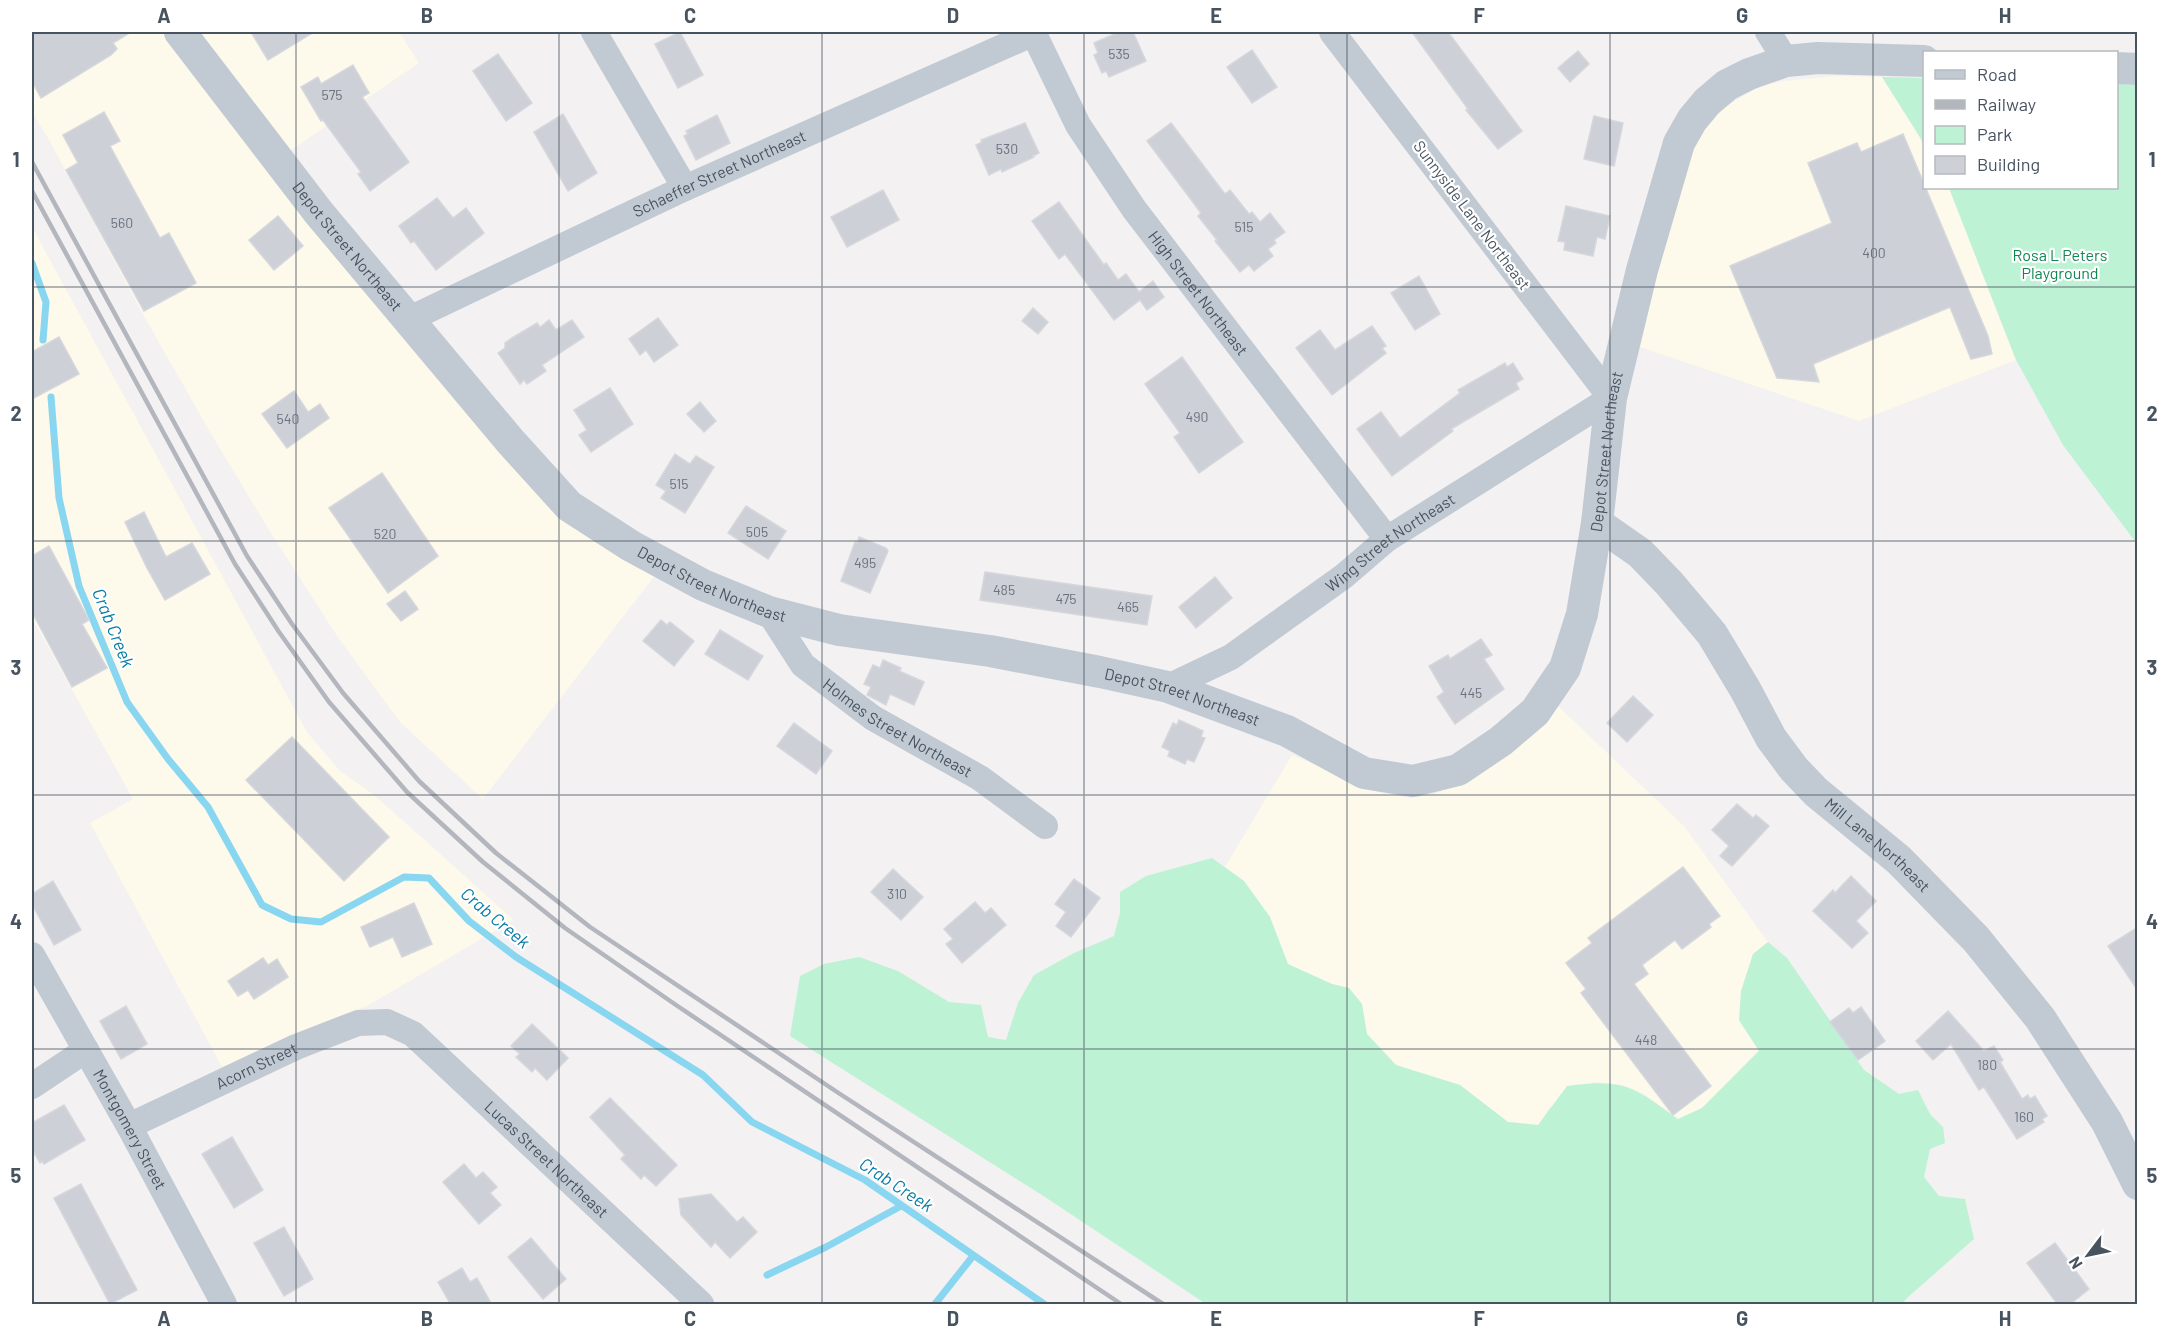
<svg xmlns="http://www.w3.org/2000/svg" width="2169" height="1336" font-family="Barlow,sans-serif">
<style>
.commercial{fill:#fdf9eb}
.green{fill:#bef2d5}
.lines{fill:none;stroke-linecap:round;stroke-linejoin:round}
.stream{stroke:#89d6f1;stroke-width:7}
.building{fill:#cdd0d6;stroke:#d5d7dd;stroke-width:1.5}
.minor{stroke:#c1cad3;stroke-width:26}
.tertiary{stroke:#c1cad3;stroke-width:32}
.rail{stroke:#b3b6bc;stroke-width:4.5}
.grid{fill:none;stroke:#485360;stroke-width:1.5;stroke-opacity:0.55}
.labels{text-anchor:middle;stroke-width:4.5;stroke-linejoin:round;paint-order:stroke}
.number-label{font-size:14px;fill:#69727e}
.street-label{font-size:16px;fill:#485360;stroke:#fff}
.park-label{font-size:16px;fill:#128753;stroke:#fff}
.water-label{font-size:18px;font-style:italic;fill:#067ba6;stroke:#fff}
.neatline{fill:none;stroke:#485360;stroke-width:2}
.grid-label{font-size:20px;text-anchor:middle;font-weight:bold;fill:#485360}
</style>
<rect width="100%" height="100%" fill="#f3f1f1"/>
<g class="commercial">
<path d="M 32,32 L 164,32 L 182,56 L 198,32 L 399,32 L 419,63 L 266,167 L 656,574 L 483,799 L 400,722 L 337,636 L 269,530 L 210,432 L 145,318 L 49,140 L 32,112 Z"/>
<path d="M 1836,76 L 1882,77 L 1924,145 L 1924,188 L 1949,188 L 2016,360 L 1859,421 L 1637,346 L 1661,248 L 1695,142 L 1722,109 L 1750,92 L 1765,85 L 1784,81 Z"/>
<path d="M 32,227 L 307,732 L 340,771 L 373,794 L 514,920 L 367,1006 L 291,1035 L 222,1067 L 90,823 L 133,799 L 32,618 Z"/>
<path d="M 1558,706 L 1684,826 L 1768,942 L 1753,954 L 1739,1020 L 1759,1050 L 1702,1108 L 1678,1120 L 1644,1094 L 1623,1085 L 1593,1082 L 1549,1108 L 1539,1125 L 1508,1122 L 1460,1085 L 1396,1065 L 1367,1034 L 1362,1004 L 1349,988 L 1332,984 L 1287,964 L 1270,917 L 1244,881 L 1225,867 L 1292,755 L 1321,767 L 1362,789 L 1409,798 L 1433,795 L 1478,774 Z"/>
</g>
<g class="green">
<path d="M 1882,77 L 1924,78 L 1924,145 L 1920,137 Z"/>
<path d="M 2117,84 L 2137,85 L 2137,544 L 2063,445 L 2016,360 L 1949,188 L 2116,188 Z"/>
<path d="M 1212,858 L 1244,881 L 1270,917 L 1288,964 L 1332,984 L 1349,988 L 1362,1004 L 1367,1034 L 1396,1065 L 1460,1085 L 1508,1122 L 1538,1125 L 1567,1086 C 1624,1078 1634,1087 1678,1119 L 1702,1108 L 1759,1051 L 1739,1020 L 1741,991 L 1753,954 L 1768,942 L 1787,958 L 1864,1070 L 1899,1094 L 1918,1090 L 1930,1114 L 1943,1127 L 1945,1143 L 1930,1149 L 1924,1177 L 1939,1196 L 1965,1199 L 1974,1239 L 1907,1298 L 1902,1304 L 1206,1304 L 1045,1197 L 790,1036 L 800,976 L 824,964 L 859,957 L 898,971 L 949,1002 L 981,1005 L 988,1037 L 1006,1040 L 1018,1003 L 1034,975 L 1074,953 L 1114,936 L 1120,913 L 1120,892 L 1146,876 Z"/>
</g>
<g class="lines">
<g class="stream">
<path d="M 32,263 L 46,302 L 43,340"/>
<path d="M 51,397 L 59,498 L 79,586 L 127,702 L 168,759 L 208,807 L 262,905 L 291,919 L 321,922 L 404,877 L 429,878 L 469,921 L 516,957 L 703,1075 L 752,1122 L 865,1180 L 1044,1304"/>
<path d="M 767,1275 L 826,1247 L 901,1206"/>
<path d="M 935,1304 L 973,1256"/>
</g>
</g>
<g class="building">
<path d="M 32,32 L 131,32 L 113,43 L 117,49 L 111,55 L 41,98 L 32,81 Z"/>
<path d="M 251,32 L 314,32 L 268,60 Z"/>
<path d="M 680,32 L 703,75 L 678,88 L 655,44 Z"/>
<path d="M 1119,32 L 1133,32 L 1146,61 L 1109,77 L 1106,71 L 1102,73 L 1094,55 L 1098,53 L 1094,43 Z"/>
<path d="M 1412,32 L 1448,32 L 1522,131 L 1498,149 L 1466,110 L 1468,109 Z"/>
<path d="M 1252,50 L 1277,87 L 1252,103 L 1227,67 Z"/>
<path d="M 1578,51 L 1589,64 L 1570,82 L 1558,68 Z"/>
<path d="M 498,54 L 532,103 L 506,121 L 473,71 Z"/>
<path d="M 353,65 L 369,93 L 362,97 L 409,162 L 370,191 L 358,174 L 361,172 L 323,120 L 321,121 L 301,87 L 318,77 L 321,84 Z"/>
<path d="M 104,112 L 120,141 L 110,146 L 160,238 L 169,233 L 196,283 L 144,311 L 66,170 L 78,163 L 63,135 Z"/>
<path d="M 563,114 L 597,173 L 568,191 L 534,132 Z"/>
<path d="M 717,115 L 730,143 L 696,160 L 684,136 L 688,134 L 686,131 Z"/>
<path d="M 1594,116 L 1623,123 L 1614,166 L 1584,159 Z"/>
<path d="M 1025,123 L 1039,153 L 1033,156 L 1034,157 L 1002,172 L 1001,169 L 989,175 L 976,145 L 982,142 L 981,140 Z"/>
<path d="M 1171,123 L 1225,194 L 1230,190 L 1249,214 L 1252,212 L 1260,222 L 1270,213 L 1285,232 L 1274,240 L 1276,243 L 1268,249 L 1273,256 L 1254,271 L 1249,265 L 1240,272 L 1215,241 L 1217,240 L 1198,216 L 1201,213 L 1147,141 Z"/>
<path d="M 1903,134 L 1988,336 L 1992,354 L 1971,359 L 1950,307 L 1813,364 L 1819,382 L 1777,378 L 1730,266 L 1832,223 L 1808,163 L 1857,143 L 1861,152 Z"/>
<path d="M 883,190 L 899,220 L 847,247 L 831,217 Z"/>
<path d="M 437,198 L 453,218 L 466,208 L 484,233 L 436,270 L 414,241 L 411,243 L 399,226 Z"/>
<path d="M 1059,202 L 1104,265 L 1106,263 L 1118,280 L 1126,274 L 1139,292 L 1153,281 L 1164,297 L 1147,310 L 1140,300 L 1114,320 L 1065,254 L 1059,259 L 1032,221 Z"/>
<path d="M 1566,206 L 1610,216 L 1605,239 L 1597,237 L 1593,256 L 1564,250 L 1565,242 L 1558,241 Z"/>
<path d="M 278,216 L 303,246 L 274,270 L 249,240 Z"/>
<path d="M 1419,276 L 1440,314 L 1415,330 L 1391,293 Z"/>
<path d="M 1033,308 L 1048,322 L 1038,334 L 1022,321 Z"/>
<path d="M 658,318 L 678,345 L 654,362 L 646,350 L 640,355 L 629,339 Z"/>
<path d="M 549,320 L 556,330 L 572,320 L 584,337 L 542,365 L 546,371 L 527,384 L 524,380 L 520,384 L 498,353 L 505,348 L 505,343 L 512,338 L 537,323 L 540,327 Z"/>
<path d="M 1372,326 L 1386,346 L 1382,348 L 1386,353 L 1332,395 L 1296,348 L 1320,330 L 1335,350 Z"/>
<path d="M 59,337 L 79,374 L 32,399 L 32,352 Z"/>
<path d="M 1182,357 L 1243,442 L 1199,473 L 1174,437 L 1180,433 L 1145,384 Z"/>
<path d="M 1505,363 L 1507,367 L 1513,363 L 1523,379 L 1516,383 L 1519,389 L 1451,429 L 1453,431 L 1392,476 L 1357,429 L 1381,412 L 1400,438 L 1460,393 L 1458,390 Z"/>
<path d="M 610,388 L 633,424 L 591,452 L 579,435 L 587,430 L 574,410 Z"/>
<path d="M 294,391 L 308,412 L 320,404 L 329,418 L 287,448 L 262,414 Z"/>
<path d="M 700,402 L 716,421 L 704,432 L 687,414 Z"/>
<path d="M 675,454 L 690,464 L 696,456 L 714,467 L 685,513 L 661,498 L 666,491 L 656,485 Z"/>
<path d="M 382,473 L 438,556 L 388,593 L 329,508 Z"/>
<path d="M 746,506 L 786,531 L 768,559 L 728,533 Z"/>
<path d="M 144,512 L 166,557 L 192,543 L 210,574 L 165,600 L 147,568 L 125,522 Z"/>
<path d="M 859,537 L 886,548 L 888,551 L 870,593 L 841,581 L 855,542 L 857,543 Z"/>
<path d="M 49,546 L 89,620 L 82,624 L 107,668 L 72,687 L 32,612 L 32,556 Z"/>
<path d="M 985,572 L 1152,596 L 1147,625 L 980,600 Z"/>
<path d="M 1215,577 L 1232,598 L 1196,628 L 1179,607 Z"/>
<path d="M 405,591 L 418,609 L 401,621 L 387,604 Z"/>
<path d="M 661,620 L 667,625 L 670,622 L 694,641 L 674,666 L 643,641 Z"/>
<path d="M 720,630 L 763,656 L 748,680 L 705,654 Z"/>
<path d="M 1481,639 L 1492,655 L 1484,659 L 1504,689 L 1455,724 L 1437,697 L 1444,692 L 1429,666 L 1448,655 L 1450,659 Z"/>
<path d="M 883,660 L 901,668 L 899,671 L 924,682 L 914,705 L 890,694 L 886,705 L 867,695 L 871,687 L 864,684 L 873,665 L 880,668 Z"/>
<path d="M 1633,696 L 1653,715 L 1627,742 L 1607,723 Z"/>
<path d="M 1179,720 L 1203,731 L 1201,737 L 1205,738 L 1194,762 L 1187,759 L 1185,764 L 1168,756 L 1170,751 L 1162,747 L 1173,723 L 1177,725 Z"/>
<path d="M 794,723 L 832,751 L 816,774 L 777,746 Z"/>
<path d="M 292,737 L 389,837 L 344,881 L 246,780 Z"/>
<path d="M 1737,804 L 1753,818 L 1756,815 L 1769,826 L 1732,866 L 1720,856 L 1729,846 L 1712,830 Z"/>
<path d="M 1683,867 L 1720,916 L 1709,924 L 1711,927 L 1682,949 L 1675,940 L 1642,965 L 1648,974 L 1634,984 L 1711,1086 L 1673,1115 L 1581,993 L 1586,989 L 1566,963 L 1592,943 L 1588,938 Z"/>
<path d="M 893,869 L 923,897 L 901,920 L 871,892 Z"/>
<path d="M 1851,876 L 1876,901 L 1856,921 L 1868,933 L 1852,948 L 1813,911 L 1833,890 L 1835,893 Z"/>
<path d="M 1074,879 L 1100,898 L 1071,937 L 1056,926 L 1066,912 L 1055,904 Z"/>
<path d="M 53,881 L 81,930 L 54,945 L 32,904 L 32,894 Z"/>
<path d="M 975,902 L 985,913 L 991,908 L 1006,925 L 962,963 L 946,944 L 953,939 L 944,929 Z"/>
<path d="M 414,903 L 432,944 L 402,957 L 393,937 L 370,947 L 361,927 Z"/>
<path d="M 2138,927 L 2138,991 L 2108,946 Z"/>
<path d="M 263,958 L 268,965 L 277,959 L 288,977 L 254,999 L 248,990 L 238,996 L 228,981 Z"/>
<path d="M 126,1006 L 147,1044 L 121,1059 L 100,1021 Z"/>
<path d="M 1861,1007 L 1885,1041 L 1858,1060 L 1830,1022 L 1849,1008 L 1853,1013 Z"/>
<path d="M 1948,1011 L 1984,1051 L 1994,1046 L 2003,1060 L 2000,1062 L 2022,1099 L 2028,1095 L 2030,1099 L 2035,1096 L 2047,1116 L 2042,1119 L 2044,1122 L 2017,1139 L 1984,1087 L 1979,1090 L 1951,1044 L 1933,1060 L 1916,1041 Z"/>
<path d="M 532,1024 L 568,1058 L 547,1080 L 535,1068 L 532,1072 L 516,1057 L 520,1054 L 511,1046 Z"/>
<path d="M 610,1098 L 677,1165 L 656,1186 L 644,1175 L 641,1179 L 621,1159 L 625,1155 L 590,1117 Z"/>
<path d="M 64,1105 L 85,1140 L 44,1164 L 42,1161 L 40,1163 L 32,1149 L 32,1123 Z"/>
<path d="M 232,1137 L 263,1190 L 234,1208 L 202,1154 Z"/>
<path d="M 464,1164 L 476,1178 L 483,1172 L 497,1187 L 490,1193 L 501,1205 L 479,1224 L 443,1182 Z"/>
<path d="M 81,1184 L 137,1290 L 110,1304 L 54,1198 Z"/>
<path d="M 711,1194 L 737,1222 L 743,1217 L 757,1232 L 730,1258 L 715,1242 L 711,1247 L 681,1215 L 679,1199 Z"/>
<path d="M 284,1227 L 313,1279 L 284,1296 L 254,1243 Z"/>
<path d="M 531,1238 L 566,1279 L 543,1299 L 508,1257 Z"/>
<path d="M 2055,1243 L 2089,1289 L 2069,1305 L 2058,1305 L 2027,1263 Z"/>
<path d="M 462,1268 L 470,1282 L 477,1278 L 492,1305 L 451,1305 L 438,1282 Z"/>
</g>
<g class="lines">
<g class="minor">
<path d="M 594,32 L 685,188"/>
<path id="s1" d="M 1033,32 L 1078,125 L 1134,209 L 1387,539"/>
<path d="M 1768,32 L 1786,61"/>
<path id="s2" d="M 410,323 L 422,313 L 685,188 L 1034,33"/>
<path id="s3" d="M 769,612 L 803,665 L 873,718 L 980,778 L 1045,826"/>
<path id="s4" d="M 1168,687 L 1231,657 L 1344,576 L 1387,539 L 1611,398 L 1332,32"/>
<path id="s5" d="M 32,955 L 129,1126 L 224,1304"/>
<path d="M 32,1086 L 86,1050"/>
<path id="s6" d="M 129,1126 L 296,1047 L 358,1023 L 387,1022 L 413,1034 L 701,1304"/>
</g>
<g class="tertiary">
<path id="s7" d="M 180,32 L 319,213 L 511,442 L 569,506 L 631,546 L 703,585 L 769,612 L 839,630 L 990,651 L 1100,672 L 1168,687 L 1287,731 L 1364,773 L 1413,781 L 1458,770 L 1501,741 L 1535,712 L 1565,668 L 1582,614 L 1597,523 L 1611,398 L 1642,270 L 1679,143 L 1692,120 L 1707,102 L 1727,85 L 1749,74 L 1786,61 L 1818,58 L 1924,61"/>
<path d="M 2116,68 L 2138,69"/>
<path id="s8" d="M 1597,523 L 1640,553 L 1669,583 L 1712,634 L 1745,689 L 1771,738 L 1794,769 L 1816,792 L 1899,860 L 1976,939 L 2040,1018 L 2107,1122 L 2138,1184"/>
</g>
<g class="rail">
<path d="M 32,162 L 247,556 L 292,624 L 343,693 L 419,781 L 496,853 L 590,927 L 837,1092 L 1163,1304"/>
<path d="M 32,191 L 235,564 L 279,632 L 329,702 L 407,792 L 483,862 L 565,928 L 676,1005 L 1121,1304"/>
</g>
</g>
<path class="grid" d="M 296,32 L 296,1304M 559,32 L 559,1304M 822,32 L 822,1304M 1084,32 L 1084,1304M 1347,32 L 1347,1304M 1610,32 L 1610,1304M 1873,32 L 1873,1304M 32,287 L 2138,287M 32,541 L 2138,541M 32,795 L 2138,795M 32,1049 L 2138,1049"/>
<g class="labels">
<g class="number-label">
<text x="1119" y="59">535</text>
<text x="332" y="100">575</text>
<text x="1007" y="154">530</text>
<text x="122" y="228">560</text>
<text x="1244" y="232">515</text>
<text x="1874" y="258">400</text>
<text x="1197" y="422">490</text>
<text x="288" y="424">540</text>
<text x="679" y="489">515</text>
<text x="757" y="537">505</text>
<text x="385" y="539">520</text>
<text x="865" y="568">495</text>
<text x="1004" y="595">485</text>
<text x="1066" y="604">475</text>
<text x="1128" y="612">465</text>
<text x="1471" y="698">445</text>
<text x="897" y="899">310</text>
<text x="1646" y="1045">448</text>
<text x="1987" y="1070">180</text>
<text x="2024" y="1122">160</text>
</g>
<g class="street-label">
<text dy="6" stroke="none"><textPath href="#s2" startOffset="344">Schaeffer Street Northeast</textPath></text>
<text transform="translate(1472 215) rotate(53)" y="6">Sunnyside Lane Northeast</text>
<text dy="6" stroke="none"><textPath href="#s7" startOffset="272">Depot Street Northeast</textPath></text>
<text dy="6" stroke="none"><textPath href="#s1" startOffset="310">High Street Northeast</textPath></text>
<text dy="6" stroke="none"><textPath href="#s7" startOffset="1928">Depot Street Northeast</textPath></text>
<text dy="6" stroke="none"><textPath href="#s4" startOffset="266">Wing Street Northeast</textPath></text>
<text dy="6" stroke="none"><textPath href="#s7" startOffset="777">Depot Street Northeast</textPath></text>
<text dy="6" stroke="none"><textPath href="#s7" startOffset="1263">Depot Street Northeast</textPath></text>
<text dy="6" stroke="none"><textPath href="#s3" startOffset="177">Holmes Street Northeast</textPath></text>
<text dy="6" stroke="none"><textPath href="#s8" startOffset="432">Mill Lane Northeast</textPath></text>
<text dy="6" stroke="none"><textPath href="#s6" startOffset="141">Acorn Street</textPath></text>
<text dy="6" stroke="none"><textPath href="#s5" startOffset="200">Montgomery Street</textPath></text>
<text dy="6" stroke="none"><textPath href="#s6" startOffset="492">Lucas Street Northeast</textPath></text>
</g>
<g class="park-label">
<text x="2060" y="261">Rosa L Peters<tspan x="2060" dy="18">Playground</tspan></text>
</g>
<g class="water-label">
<text transform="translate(113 628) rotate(68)" y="6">Crab Creek</text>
<text transform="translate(495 918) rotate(40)" y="6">Crab Creek</text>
<text transform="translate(896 1185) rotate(33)" y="6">Crab Creek</text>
</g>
</g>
<rect width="2169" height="1336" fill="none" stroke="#ffffff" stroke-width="66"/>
<rect x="1923" y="51" width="195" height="138" fill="#ffffff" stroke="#b6babf" stroke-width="1.5"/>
<rect x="1935" y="70" width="30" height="9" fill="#c1cad3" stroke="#b6babf" stroke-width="1.5"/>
<text x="1977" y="81" font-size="18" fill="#485360">Road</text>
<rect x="1935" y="100" width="30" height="9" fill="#b3b6bc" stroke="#b6babf" stroke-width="1.5"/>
<text x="1977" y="111" font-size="18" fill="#485360">Railway</text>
<rect x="1935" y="126" width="30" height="18" fill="#bef2d5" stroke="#b6babf" stroke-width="1.5"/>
<text x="1977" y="141" font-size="18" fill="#485360">Park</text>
<rect x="1935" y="156" width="30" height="18" fill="#cdd0d6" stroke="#b6babf" stroke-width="1.5"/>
<text x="1977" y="171" font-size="18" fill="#485360">Building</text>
<g transform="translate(2088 1255) rotate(238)" stroke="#ffffff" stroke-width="4.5" paint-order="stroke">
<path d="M0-4.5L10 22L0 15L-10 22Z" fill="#485360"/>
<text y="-9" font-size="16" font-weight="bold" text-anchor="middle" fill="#485360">N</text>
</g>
<rect x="33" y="33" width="2103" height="1270" class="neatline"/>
<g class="grid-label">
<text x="164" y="23">A</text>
<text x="427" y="23">B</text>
<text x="690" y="23">C</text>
<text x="953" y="23">D</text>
<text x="1216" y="23">E</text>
<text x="1479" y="23">F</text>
<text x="1742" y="23">G</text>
<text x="2005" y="23">H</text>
<text x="16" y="167">1</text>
<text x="2152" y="167">1</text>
<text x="16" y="421">2</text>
<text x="2152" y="421">2</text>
<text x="16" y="675">3</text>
<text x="2152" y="675">3</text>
<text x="16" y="929">4</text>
<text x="2152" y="929">4</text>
<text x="16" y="1183">5</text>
<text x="2152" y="1183">5</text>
<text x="164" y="1326">A</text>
<text x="427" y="1326">B</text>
<text x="690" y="1326">C</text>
<text x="953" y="1326">D</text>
<text x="1216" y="1326">E</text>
<text x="1479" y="1326">F</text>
<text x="1742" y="1326">G</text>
<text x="2005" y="1326">H</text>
</g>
</svg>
